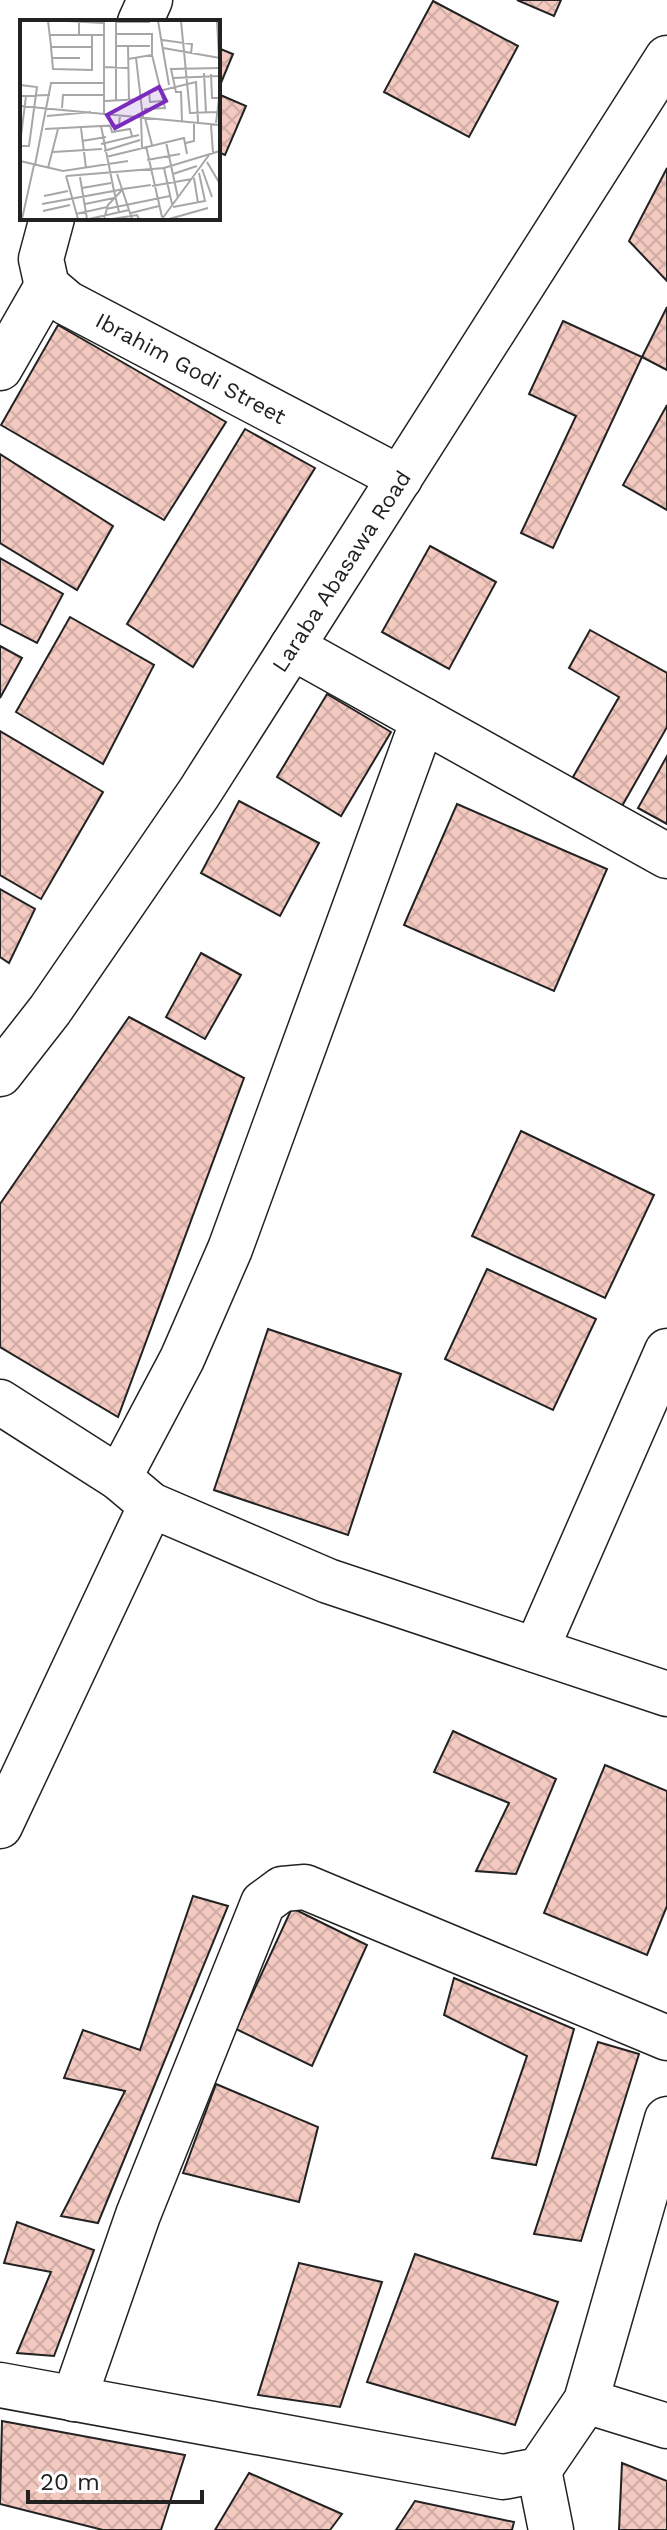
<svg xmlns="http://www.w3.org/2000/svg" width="667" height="2530" font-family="'Work Sans',sans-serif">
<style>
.building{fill:url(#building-cross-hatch);stroke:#222;stroke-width:2}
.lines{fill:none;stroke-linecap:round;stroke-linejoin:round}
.street-casing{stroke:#222;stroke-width:47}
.street{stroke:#fff;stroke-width:44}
.labels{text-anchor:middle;stroke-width:6;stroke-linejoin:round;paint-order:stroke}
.street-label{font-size:22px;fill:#222;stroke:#fff}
.inset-road{fill:none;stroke:#a7a7a7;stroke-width:2}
.view{fill:#7b2cbf;fill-opacity:0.15;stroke:#7b2cbf;stroke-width:4}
.inset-edge{fill:none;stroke:#222;stroke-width:4}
</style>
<defs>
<pattern id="building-cross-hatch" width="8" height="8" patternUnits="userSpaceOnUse" patternTransform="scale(2)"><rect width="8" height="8" fill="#f3c9c0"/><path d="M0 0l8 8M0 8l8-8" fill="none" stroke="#d0aca5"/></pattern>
</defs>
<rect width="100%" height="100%" fill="#fff"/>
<g class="building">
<path d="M 517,0 L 561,0 L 554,16 Z"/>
<path d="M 433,1 L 518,46 L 469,137 L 384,92 Z"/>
<path d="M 218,48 L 233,54 L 218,90 Z"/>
<path d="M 218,94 L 246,106 L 225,155 L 218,152 Z"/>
<path d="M 667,168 L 667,281 L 629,241 Z"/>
<path d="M 667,307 L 667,370 L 642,357 Z"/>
<path d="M 563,321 L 642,357 L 553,548 L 521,533 L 576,416 L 529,394 Z"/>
<path d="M 58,325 L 226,422 L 164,520 L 1,425 Z"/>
<path d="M 667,405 L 667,510 L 623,485 Z"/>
<path d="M 245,429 L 315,468 L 193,667 L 127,624 Z"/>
<path d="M 0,454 L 113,526 L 77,590 L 0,543 Z"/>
<path d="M 430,546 L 496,582 L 449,669 L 382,632 Z"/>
<path d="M 0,558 L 63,594 L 37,643 L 0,624 Z"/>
<path d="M 70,617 L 154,665 L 103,764 L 16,712 Z"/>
<path d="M 590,630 L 667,673 L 667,727 L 622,806 L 573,777 L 619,697 L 569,668 Z"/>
<path d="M 0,646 L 22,658 L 0,698 Z"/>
<path d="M 327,694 L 391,732 L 341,816 L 277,777 Z"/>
<path d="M 0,731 L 103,792 L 41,899 L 0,875 Z"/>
<path d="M 667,756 L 667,824 L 638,808 Z"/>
<path d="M 239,801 L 319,843 L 280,916 L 201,873 Z"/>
<path d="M 457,804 L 607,869 L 554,991 L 404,925 Z"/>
<path d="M 0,889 L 35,909 L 9,963 L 0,957 Z"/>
<path d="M 201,953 L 241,975 L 205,1039 L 166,1017 Z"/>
<path d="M 129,1017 L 244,1078 L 118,1417 L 0,1347 L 0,1204 Z"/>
<path d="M 521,1131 L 654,1195 L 605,1298 L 472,1236 Z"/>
<path d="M 487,1269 L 596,1319 L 553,1410 L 445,1359 Z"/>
<path d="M 268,1329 L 401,1374 L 348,1535 L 214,1490 Z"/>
<path d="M 453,1731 L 556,1779 L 516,1874 L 476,1871 L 509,1803 L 434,1772 Z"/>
<path d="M 605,1765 L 667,1791 L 667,1906 L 647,1955 L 544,1913 Z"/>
<path d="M 193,1896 L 228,1906 L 98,2223 L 61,2216 L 125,2091 L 64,2078 L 83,2030 L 140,2050 Z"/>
<path d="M 292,1908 L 367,1945 L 312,2066 L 236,2029 Z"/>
<path d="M 454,1978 L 574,2029 L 536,2165 L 492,2158 L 527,2056 L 444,2015 Z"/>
<path d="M 598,2042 L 639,2054 L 581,2241 L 534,2234 Z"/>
<path d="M 216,2084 L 318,2127 L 299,2202 L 183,2173 Z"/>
<path d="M 17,2222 L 94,2250 L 54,2356 L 17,2353 L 51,2272 L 4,2263 Z"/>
<path d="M 415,2254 L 558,2302 L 515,2425 L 367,2382 Z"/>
<path d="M 299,2263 L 382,2282 L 340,2407 L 258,2395 Z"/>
<path d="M 2,2421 L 185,2455 L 161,2530 L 103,2530 L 0,2504 Z"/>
<path d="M 622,2463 L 667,2481 L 667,2530 L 619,2530 Z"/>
<path d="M 249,2473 L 342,2514 L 330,2530 L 215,2530 Z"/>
<path d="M 415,2501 L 514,2522 L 512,2530 L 396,2530 Z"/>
</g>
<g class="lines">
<g class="street-casing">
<g id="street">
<path d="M 140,22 L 150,0"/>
<path d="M 52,218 L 41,259 L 47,286 L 67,303 L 400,478"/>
<path d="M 0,368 L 47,286"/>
<path d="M 292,647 L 667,856"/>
<path d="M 0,1074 L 50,1010 L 199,793 L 667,58"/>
<path d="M 0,1402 L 119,1478 L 151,1505 L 328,1581 L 667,1694"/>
<path d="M 119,1478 L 182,1359 L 230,1249 L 423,720"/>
<path d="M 536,1650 L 667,1351"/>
<path d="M 0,1826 L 151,1505"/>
<path d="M 0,2385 L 503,2477 L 539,2470 L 586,2401 L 667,2119"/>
<path d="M 74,2399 L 138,2215 L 263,1903 L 282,1889 L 305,1887 L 667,2038"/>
<path d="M 586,2401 L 667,2426"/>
<path d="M 539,2470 L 551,2530"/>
</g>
</g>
<use href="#street" class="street"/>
</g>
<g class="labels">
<g class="street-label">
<text transform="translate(191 368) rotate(28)" y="8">Ibrahim Godi Street</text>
<text transform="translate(341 571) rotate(-57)" y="8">Laraba Abasawa Road</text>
</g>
</g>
<g transform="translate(20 20)">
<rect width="200" height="200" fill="#fff"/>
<path class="inset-road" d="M 28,1 L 31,26M 47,1 L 83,3M 84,1 L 84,94M 138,1 L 149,65M 161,1 L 170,93 L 197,92M 197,1 L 199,38M 96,2 L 130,2M 59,3 L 59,15 L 84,15M 96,14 L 132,14 L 132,35 L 108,39M 29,15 L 59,15M 72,15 L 72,50 L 33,49 L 31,27 L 72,27M 142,20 L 172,24 L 171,34M 96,26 L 130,26M 108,26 L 109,80M 143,28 L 200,38M 33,38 L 60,38M 116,38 L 123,98M 84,47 L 108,48M 184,53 L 186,93M 191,54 L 192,78 L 200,78M 153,58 L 200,56M 0,65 L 17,67 L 9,126 L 0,126M 137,70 L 129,72 L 130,82 L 143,81M 139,71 L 176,62 L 178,102M 0,76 L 30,75M 85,81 L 122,79M 96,81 L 96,1M 0,86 L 200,105M 42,88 L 43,75 L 83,75M 124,89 L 145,88 L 132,35M 27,96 L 71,92M 121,97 L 122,128M 125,98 L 132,125M 162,102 L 161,72 L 156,72 L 151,49 L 200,48M 196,103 L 200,70M 90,105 L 92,112 L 110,109 L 112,116M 191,105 L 193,133M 81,106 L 94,171 L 103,169M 61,108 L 66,148M 25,109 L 99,105 L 100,95M 62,121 L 86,117M 146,122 L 158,178M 166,123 L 174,121 L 174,102M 0,124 L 6,76M 81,124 L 119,115M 126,126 L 142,197M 84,131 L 120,120M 33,132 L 82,129M 86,137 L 164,118 L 167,134M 127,140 L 160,134M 0,141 L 43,151 L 108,141M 187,142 L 200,164M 15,145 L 31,63 L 83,63M 28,148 L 38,109M 144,148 L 152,184M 182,149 L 192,177M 97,154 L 112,199M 153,154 L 177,146M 46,156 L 144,148 L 200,131M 46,156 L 58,199M 60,157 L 67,199M 174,158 L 178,183M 132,166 L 172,159M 62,168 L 91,163M 24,176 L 48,171M 22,184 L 94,171 L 99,192M 65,184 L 94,178M 153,187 L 185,181 L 179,153M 86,189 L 150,176M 23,191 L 50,185M 111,193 L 139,186M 56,194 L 87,187M 2,199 L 14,145M 69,199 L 109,190M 84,199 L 88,185 L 103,169 L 131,165M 92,199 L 117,195 L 119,199M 142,199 L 189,135M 149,199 L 188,188"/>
<path class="view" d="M 139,67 L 146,81 L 95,108 L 87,95 Z"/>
<rect width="200" height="200" class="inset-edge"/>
</g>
<path d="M28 2490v12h174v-12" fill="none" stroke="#222222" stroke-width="4"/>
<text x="40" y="2490" font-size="24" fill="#222222" stroke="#ffffff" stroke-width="6" paint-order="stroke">20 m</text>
</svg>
